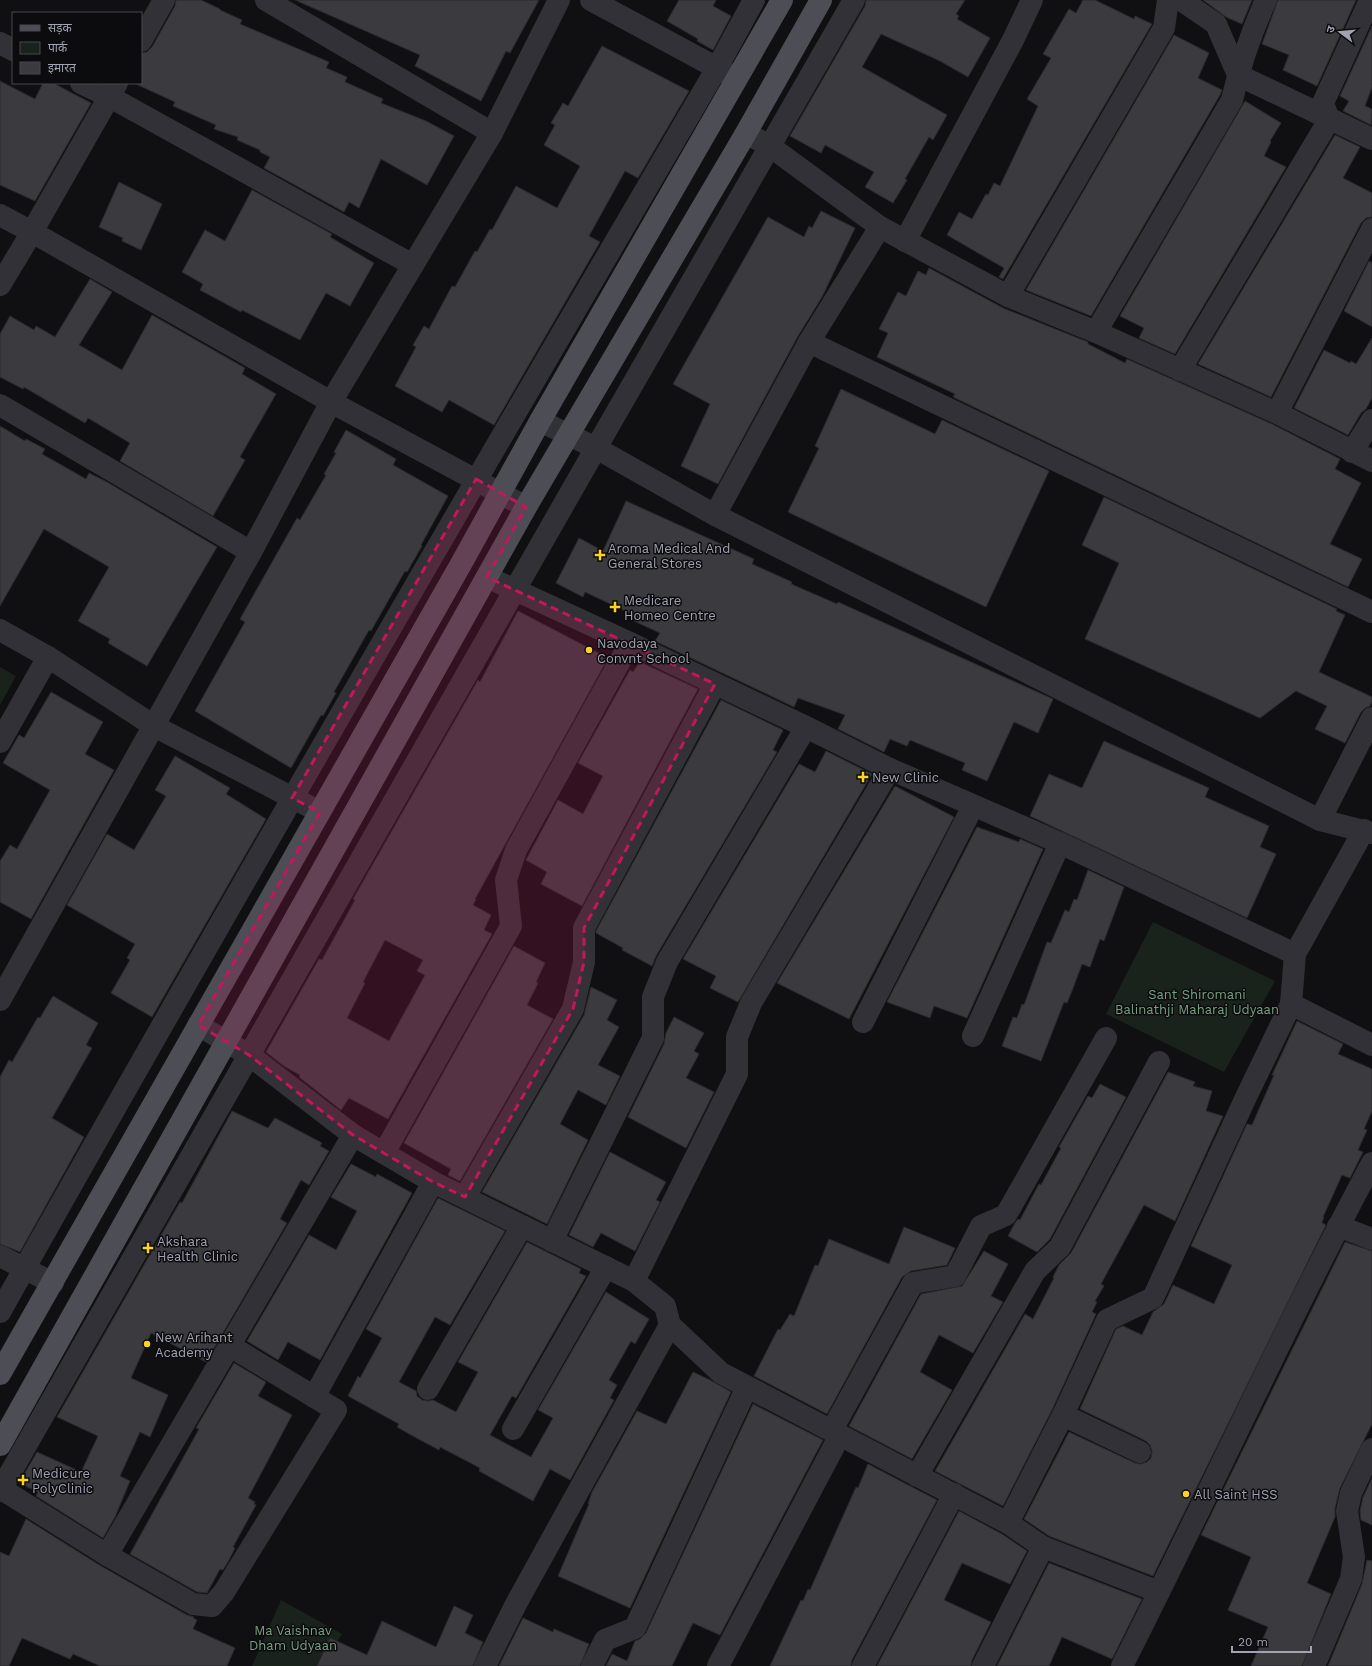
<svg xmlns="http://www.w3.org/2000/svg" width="1372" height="1666" font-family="'Work Sans','Noto Sans Devanagari',sans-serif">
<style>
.green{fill:#1a221c}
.building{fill:#3a3a3f;stroke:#2b2a2e;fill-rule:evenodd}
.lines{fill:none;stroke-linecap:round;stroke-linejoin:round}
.minor{stroke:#313137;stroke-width:22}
.major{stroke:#4d4d56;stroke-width:22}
.marked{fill:#c2185b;fill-opacity:0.2;stroke:#c2185b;stroke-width:3;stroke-dasharray:8 5;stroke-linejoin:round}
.poi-dot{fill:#fad520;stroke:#0c0b0d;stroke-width:1.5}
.labels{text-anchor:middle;stroke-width:3;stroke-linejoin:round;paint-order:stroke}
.poi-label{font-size:13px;fill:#a1a3b3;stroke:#0c0b0d;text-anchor:start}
.park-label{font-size:13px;fill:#76a080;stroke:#0c0b0d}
</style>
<rect width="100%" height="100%" fill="#101012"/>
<g class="green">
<path d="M 0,667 L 16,676 L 0,705 Z"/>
<path d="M 1153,922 L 1275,981 L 1224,1072 L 1106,1014 Z"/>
<path d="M 281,1600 L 342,1634 L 323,1666 L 252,1666 Z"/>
</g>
<g class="building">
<path d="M 176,0 L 201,0 L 220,9 L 220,10 L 242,20 L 240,24 L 329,62 L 326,68 L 347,77 L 345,82 L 383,99 L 381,103 L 426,121 L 454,136 L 427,185 L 381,159 L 359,208 L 349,202 L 344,212 L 264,168 L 270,157 L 260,152 L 260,150 L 237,140 L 238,137 L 214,129 L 216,125 L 173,106 L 175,102 L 138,85 L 141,83 L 141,53 L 147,52 L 152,47 L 175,6 Z"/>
<path d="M 295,0 L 539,0 L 510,53 L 506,51 L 481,101 L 415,66 L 420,55 Z"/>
<path d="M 679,0 L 716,0 L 713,6 L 731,16 L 713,50 L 697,41 L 698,39 L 667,21 Z"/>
<path d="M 866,0 L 965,0 L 956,14 L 959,16 L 957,19 L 990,38 L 968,77 L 940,61 L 881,34 L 862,67 L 947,115 L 933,140 L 929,137 L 905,179 L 907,180 L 893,203 L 865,187 L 874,172 L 825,145 L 821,153 L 790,136 L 865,6 Z"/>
<path d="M 1083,0 L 1095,0 L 1134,19 L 1135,16 L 1152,24 L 1003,279 L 999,277 L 1004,268 L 947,235 L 959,212 L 972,219 L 986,194 L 988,195 L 994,183 L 1000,186 L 1038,106 L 1027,99 L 1051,58 L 1043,54 L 1069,9 L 1076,13 Z"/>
<path d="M 1203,0 L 1252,0 L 1242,24 L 1226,17 Z"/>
<path d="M 1278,0 L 1356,0 L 1317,86 L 1283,70 L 1289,55 L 1262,44 Z"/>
<path d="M 1372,26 L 1372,87 L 1365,106 L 1372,109 L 1371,125 L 1343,111 L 1349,101 L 1340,96 Z"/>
<path d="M 1174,35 L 1209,53 L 1198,78 L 1222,90 L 1220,95 L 1091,316 L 1026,290 Z"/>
<path d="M 602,46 L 689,91 L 638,178 L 625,171 L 589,236 L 600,242 L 494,425 L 449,400 L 442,412 L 395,386 L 416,347 L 413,345 L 424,326 L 429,329 L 452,286 L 455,287 L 475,251 L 477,252 L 490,229 L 492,230 L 516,186 L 557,208 L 580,166 L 544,145 L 555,125 L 551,123 L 563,103 L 568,106 Z"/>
<path d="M 0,81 L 35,99 L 43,83 L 53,83 L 91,103 L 35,201 L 0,185 Z"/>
<path d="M 1245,101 L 1281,123 L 1270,141 L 1271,142 L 1264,156 L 1286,167 L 1175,354 L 1139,338 L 1144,328 L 1120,316 Z"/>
<path d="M 1335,135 L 1360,147 L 1343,178 L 1372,193 L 1372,217 L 1366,218 L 1361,223 L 1271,397 L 1198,364 Z"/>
<path d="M 119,182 L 162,204 L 141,250 L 122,241 L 123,238 L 99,227 Z"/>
<path d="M 252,190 L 332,234 L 330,237 L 374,263 L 350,306 L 326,293 L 300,340 L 242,310 L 241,312 L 200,290 L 203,284 L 182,272 L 205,230 L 225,241 Z"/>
<path d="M 821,211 L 855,228 L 822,297 L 798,336 L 718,484 L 681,466 L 710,404 L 673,384 L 768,217 L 804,237 L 809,226 L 812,228 Z"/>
<path d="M 1369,261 L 1372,263 L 1372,327 L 1344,311 Z"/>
<path d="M 929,268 L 1003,308 L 1088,342 L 1088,344 L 1125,363 L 1127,359 L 1272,424 L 1340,459 L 1335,469 L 1361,483 L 1330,544 L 1362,559 L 1348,587 L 953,397 L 955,394 L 877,357 L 888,333 L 879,329 L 898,292 L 906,296 L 918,271 L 926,275 Z"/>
<path d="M 90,279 L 112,292 L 79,345 L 122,370 L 152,315 L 245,368 L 242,374 L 276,394 L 240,457 L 245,460 L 213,516 L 120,461 L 130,443 L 88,418 L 85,423 L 24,387 L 23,389 L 0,377 L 0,334 L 10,316 L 34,330 L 36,326 L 55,337 Z"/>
<path d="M 1372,338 L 1372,398 L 1366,409 L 1361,413 L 1348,435 L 1294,408 L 1324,350 L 1350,363 L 1351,361 L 1356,364 Z"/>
<path d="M 841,389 L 935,434 L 942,420 L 1049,471 L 986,607 L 788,512 L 819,448 L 815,446 Z"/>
<path d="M 0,426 L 25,441 L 26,439 L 45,449 L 42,454 L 86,479 L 89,473 L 107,482 L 217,547 L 147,666 L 108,643 L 110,639 L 78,621 L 109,567 L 44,529 L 0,606 Z"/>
<path d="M 346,430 L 396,459 L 393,465 L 448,496 L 421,545 L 422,546 L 407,572 L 405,571 L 371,631 L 369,630 L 334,692 L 336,693 L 323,716 L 321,715 L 291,768 L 195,711 L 245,622 L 240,619 L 297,518 L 300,520 L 326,475 L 324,474 L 336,453 L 334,452 Z"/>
<path d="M 1104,497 L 1337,609 L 1336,611 L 1345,615 L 1319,672 L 1372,697 L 1372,702 L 1370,706 L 1365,708 L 1361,712 L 1345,743 L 1315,729 L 1327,706 L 1296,691 L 1260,718 L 1085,639 L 1119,563 L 1082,545 Z"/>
<path d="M 626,501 L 754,559 L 752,564 L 792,582 L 791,584 L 837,604 L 838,602 L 1053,699 L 1038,733 L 1014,722 L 987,781 L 962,770 L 965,763 L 910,740 L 907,746 L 890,739 L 884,752 L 838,729 L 845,715 L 798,698 L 794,707 L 655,641 L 660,633 L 634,621 L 636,616 L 585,592 L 583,597 L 556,583 L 579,538 L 603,551 Z"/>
<path d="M 518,611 L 608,658 L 475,899 L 476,899 L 473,905 L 491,915 L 484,930 L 492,934 L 388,1119 L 349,1098 L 341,1110 L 299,1077 L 300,1075 L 284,1066 L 266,1052 L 319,959 L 322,960 L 355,900 L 353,899 L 478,680 L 480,682 ZM 385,940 L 423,960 L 417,971 L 425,975 L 389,1041 L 347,1018 L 365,983 L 363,982 Z"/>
<path d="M 640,662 L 698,689 L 582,906 L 541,884 L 547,872 L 526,860 L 558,800 L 583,814 L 603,776 L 578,763 L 630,670 L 633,672 Z"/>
<path d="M 51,692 L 103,722 L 85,754 L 114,770 L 31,919 L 0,902 L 0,861 L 10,845 L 17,849 L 50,790 L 3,763 L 19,735 L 24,738 Z"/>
<path d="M 721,700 L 783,730 L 773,750 L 777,752 L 656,956 L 652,966 L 622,950 L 623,948 L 596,933 L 596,931 Z"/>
<path d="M 1104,741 L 1209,788 L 1205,797 L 1269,826 L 1260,847 L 1276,854 L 1247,918 L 1030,816 L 1049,774 L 1082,788 Z"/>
<path d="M 826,751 L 872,774 L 738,1002 L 710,988 L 716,976 L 683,959 L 799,764 L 815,772 Z"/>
<path d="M 175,756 L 230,788 L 226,794 L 266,819 L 152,1017 L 111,993 L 130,960 L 127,958 L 135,944 L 67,905 L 107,834 L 134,850 L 166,796 L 155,790 Z"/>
<path d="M 895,786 L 954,817 L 849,1019 L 777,983 Z"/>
<path d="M 977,827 L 1019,842 L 1020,839 L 1043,849 L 967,1018 L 934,1006 L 930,1018 L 887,1002 Z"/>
<path d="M 1088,870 L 1124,887 L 1104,941 L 1100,939 L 1090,967 L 1082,964 L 1072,991 L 1067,1003 L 1064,1002 L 1041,1061 L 1002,1046 L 1013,1017 L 1017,1018 L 1022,1004 L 1024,1005 L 1047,942 L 1051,943 L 1065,910 L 1069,912 L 1074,899 L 1077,900 Z"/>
<path d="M 514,946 L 545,963 L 536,982 L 538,983 L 527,1005 L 553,1019 L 460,1181 L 448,1175 L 451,1169 L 404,1143 Z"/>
<path d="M 591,987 L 617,1000 L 607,1020 L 619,1027 L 598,1065 L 620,1076 L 606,1105 L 578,1090 L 560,1124 L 588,1140 L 547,1224 L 482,1192 L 584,1015 Z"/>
<path d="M 53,996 L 98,1023 L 86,1045 L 92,1048 L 52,1118 L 84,1137 L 20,1252 L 0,1244 L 0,1077 L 9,1060 L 12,1062 L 38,1017 L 40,1018 Z"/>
<path d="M 674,1017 L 704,1033 L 694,1051 L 699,1054 L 686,1078 L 714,1092 L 686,1148 L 628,1117 L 664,1044 L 666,1033 Z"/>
<path d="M 1297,1021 L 1343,1044 L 1338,1054 L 1372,1069 L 1372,1111 L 1364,1129 L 1367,1130 L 1358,1150 L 1363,1152 L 1350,1178 L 1342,1175 L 1323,1217 L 1324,1217 L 1322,1223 L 1326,1225 L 1153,1576 L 1049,1536 L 1024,1519 L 1069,1432 L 1135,1463 L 1141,1464 L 1147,1462 L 1151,1458 L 1152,1451 L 1150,1445 L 1146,1441 L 1080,1409 L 1116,1329 L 1123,1326 L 1142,1335 L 1153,1312 L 1164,1304 L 1173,1285 L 1214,1304 L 1232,1265 L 1191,1246 L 1247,1124 L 1252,1125 L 1274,1075 L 1272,1075 Z"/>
<path d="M 1168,1072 L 1195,1082 L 1193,1086 L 1212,1091 L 1206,1111 L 1223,1116 L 1175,1221 L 1144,1205 L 1101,1284 L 1104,1286 L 1095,1301 L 1097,1302 L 1092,1312 L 1096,1314 L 1052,1410 L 1003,1506 L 935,1471 L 1025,1314 L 1033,1319 L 1054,1278 L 1053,1277 L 1059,1265 L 1071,1253 Z"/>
<path d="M 1100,1084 L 1126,1097 L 1050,1239 L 1037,1252 L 1008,1236 L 1015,1223 L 1018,1219 L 1020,1220 L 1039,1184 L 1041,1185 L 1061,1148 L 1059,1147 L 1088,1096 L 1092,1098 Z"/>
<path d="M 232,1111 L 268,1128 L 275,1118 L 322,1143 L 320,1146 L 329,1151 L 309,1185 L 301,1180 L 280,1219 L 287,1223 L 206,1362 L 151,1333 L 131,1378 L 168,1395 L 150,1437 L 140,1432 L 120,1476 L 130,1481 L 115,1517 L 103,1538 L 36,1496 L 38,1492 L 19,1483 L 37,1452 L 81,1472 L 98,1436 L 57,1417 L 180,1202 L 182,1203 Z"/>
<path d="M 610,1152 L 666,1182 L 656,1200 L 660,1202 L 635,1251 L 601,1233 L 593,1247 L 569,1235 Z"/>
<path d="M 351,1164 L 376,1177 L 377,1174 L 412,1193 L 320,1360 L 288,1342 L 278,1360 L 247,1341 L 309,1235 L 336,1250 L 357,1211 L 331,1197 Z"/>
<path d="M 438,1198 L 505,1231 L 450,1325 L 435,1317 L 399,1382 L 416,1391 L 417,1396 L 422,1400 L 428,1401 L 433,1400 L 456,1412 L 478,1372 L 458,1362 L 527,1242 L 581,1269 L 579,1273 L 586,1276 L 516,1398 L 512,1396 L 490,1435 L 531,1457 L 553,1418 L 538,1410 L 606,1292 L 649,1319 L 635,1344 L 631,1341 L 609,1380 L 617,1385 L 610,1398 L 614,1400 L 570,1480 L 550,1469 L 533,1501 L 479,1471 L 480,1468 L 440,1447 L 439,1450 L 411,1435 L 397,1427 L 399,1424 L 348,1396 L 358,1376 L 360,1378 L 382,1338 L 366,1329 Z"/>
<path d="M 904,1227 L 955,1248 L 947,1265 L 911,1271 L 902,1277 L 827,1414 L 754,1376 L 778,1329 L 780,1330 L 790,1314 L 794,1316 L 815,1265 L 818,1266 L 829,1239 L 889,1264 Z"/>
<path d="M 1345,1242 L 1372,1251 L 1372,1424 L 1340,1488 L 1335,1508 L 1335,1517 L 1307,1583 L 1331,1594 L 1302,1666 L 1251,1666 L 1268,1627 L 1228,1610 L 1251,1557 L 1201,1535 Z"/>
<path d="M 984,1251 L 1008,1264 L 991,1296 L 1003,1302 L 973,1353 L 939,1335 L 920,1372 L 952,1390 L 912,1459 L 849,1426 L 921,1294 L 962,1286 Z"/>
<path d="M 234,1363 L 266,1382 L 258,1396 L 292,1415 L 248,1498 L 255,1502 L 254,1504 L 256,1505 L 233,1547 L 235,1548 L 228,1562 L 223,1570 L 220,1569 L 207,1593 L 197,1592 L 130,1554 L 199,1429 L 196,1428 Z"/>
<path d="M 693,1372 L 710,1380 L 731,1392 L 630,1608 L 558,1576 L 589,1504 L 588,1504 L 592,1492 L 637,1411 L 666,1424 Z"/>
<path d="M 753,1404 L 823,1440 L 720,1635 L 693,1623 L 672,1666 L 606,1666 L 612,1654 L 627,1661 L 635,1641 L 640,1639 L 646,1633 Z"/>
<path d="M 868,1464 L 937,1500 L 852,1660 L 851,1666 L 770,1666 L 801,1600 L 803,1601 L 808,1589 L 810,1590 L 856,1487 L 858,1488 Z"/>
<path d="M 1372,1478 L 1372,1525 L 1361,1520 L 1360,1511 L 1363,1497 Z"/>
<path d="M 959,1511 L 1002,1534 L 1027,1551 L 1010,1584 L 962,1563 L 944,1600 L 991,1622 L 972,1660 L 971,1666 L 877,1666 Z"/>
<path d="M 26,1519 L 101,1566 L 187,1615 L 194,1617 L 193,1618 L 197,1620 L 193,1629 L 235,1648 L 227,1666 L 100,1666 L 73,1654 L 70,1659 L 22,1638 L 9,1666 L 0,1666 L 0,1552 L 9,1556 Z"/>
<path d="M 1367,1560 L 1372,1561 L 1372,1666 L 1328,1666 L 1362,1584 Z"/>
<path d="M 1049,1563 L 1142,1599 L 1112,1659 L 1062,1637 L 1049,1666 L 997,1666 Z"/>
<path d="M 454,1606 L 473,1615 L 465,1633 L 483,1642 L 473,1666 L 317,1666 L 330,1638 L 367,1655 L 382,1621 L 436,1647 Z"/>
<path d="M 523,1618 L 553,1632 L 554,1629 L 589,1644 L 580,1666 L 499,1666 Z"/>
</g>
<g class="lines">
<g class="minor">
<path d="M 266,0 L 492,133"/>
<path d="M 591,0 L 730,75"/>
<path d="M 1181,0 L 1216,24 L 1238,75 L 1372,139"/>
<path d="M 141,41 L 164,0"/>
<path d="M 0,43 L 13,50"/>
<path d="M 81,83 L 110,97 L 413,265"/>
<path d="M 746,133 L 771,147 L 880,227 L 1008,296 L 1096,332 L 1277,413 L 1372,461"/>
<path d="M 0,215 L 32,232 L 331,402 L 526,507"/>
<path d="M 905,241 L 1013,40 L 1032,0"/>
<path d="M 0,285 L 32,232 L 117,83"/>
<path d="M 1008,296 L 1164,28 L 1168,0"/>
<path d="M 1096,332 L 1232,100 C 1240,65 1251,33 1266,0"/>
<path d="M 809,342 L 1372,612"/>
<path d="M 1180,370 L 1329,120 L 1323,103 L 1370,0"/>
<path d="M 0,405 L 251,552"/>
<path d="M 1277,413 L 1372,229"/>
<path d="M 540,421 L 596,448 L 715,515 L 1320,820 L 1372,833"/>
<path d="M 1352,452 L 1372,420"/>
<path d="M 715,515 L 809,342 L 880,227"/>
<path d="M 487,577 L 630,643 L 806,727 L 890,769 L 1060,843 L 1295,954"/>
<path d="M 0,630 L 48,657 L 154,726 L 320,812"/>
<path d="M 0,742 L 48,657"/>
<path d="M 1320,820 L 1372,718"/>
<path d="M 0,1000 L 251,552 L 331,402 L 492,133 L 559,0"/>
<path d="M 1291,1004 L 1372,1045"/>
<path d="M 863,1022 L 973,806"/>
<path d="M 198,1025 L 249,1055 L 353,1135 L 433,1182 L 634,1281 L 665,1306 L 670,1325 L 721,1373 L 1008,1523 L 1043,1547 L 1159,1592"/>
<path d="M 973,1036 L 1060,843"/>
<path d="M 384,1153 L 511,926 L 506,880 L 516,850 L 630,643"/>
<path d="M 465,1197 L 573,1009 L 584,962 L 584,928 L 715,684"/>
<path d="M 1338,1226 L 1372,1239"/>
<path d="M 552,1241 L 653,1038 L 653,997 L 667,962 L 806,727"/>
<path d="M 0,1256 L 53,1283"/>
<path d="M 634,1281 L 737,1074 L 737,1037 L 751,1003 L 890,769"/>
<path d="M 0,1312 C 234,895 475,481 717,68 L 754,0"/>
<path d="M 428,1389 L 522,1226"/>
<path d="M 314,1397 L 433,1182"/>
<path d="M 1063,1415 L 1140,1452"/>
<path d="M 513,1429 L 606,1267"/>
<path d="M 832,1430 L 913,1283 L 955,1276 L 981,1226 L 1006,1215 L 1106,1038"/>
<path d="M 917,1476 L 1035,1271 L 1060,1247 L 1159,1062"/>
<path d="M 0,1488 L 107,1555 L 193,1604 L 212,1606 L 224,1592 L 336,1410 L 230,1346"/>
<path d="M 0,1491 L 596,448 L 854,0"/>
<path d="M 1008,1523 L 1063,1415 L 1107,1320 L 1153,1298 L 1247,1095 L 1291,1004 L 1295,954 L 1364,830"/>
<path d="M 107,1555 L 353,1135"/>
<path d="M 485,1666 L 516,1604 L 670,1325"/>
<path d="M 592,1666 L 605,1640 L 635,1628 L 747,1387"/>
<path d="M 718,1666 L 840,1435"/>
<path d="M 863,1666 L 954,1494"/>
<path d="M 983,1666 L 1043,1547"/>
<path d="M 1122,1666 C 1207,1499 1284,1328 1372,1163"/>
<path d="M 1314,1666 L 1351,1579 L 1354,1557 L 1347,1511 L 1351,1493 L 1372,1449"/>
</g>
<g class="major">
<path d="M 0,1374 L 461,564 L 540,421 L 782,0"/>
<path d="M 0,1445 L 526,507 L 746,133 L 821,0"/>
</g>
</g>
<path class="marked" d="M 476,479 L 526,507 L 487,577 L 715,684 L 584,928 L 584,962 L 573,1009 L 465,1197 L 433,1182 L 353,1135 L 249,1055 L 198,1025 L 320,812 L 292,798 Z"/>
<g class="poi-dot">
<path d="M598 549h4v4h4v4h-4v4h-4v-4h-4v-4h4z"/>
<path d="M613 601h4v4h4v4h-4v4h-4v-4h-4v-4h4z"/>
<circle cx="589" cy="650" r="4"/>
<path d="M861 771h4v4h4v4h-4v4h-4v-4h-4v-4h4z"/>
<path d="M146 1242h4v4h4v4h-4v4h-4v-4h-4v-4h4z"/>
<circle cx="147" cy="1344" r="4"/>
<path d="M21 1474h4v4h4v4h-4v4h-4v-4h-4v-4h4z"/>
<circle cx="1186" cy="1494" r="4"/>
</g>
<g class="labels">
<g class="poi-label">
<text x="608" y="553">Aroma Medical And<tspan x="608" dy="15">General Stores</tspan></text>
<text x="624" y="605">Medicare<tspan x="624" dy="15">Homeo Centre</tspan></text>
<text x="597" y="648">Navodaya<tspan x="597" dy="15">Convnt School</tspan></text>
<text x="872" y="782">New Clinic</text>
<text x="157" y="1246">Akshara<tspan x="157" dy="15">Health Clinic</tspan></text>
<text x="155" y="1342">New Arihant<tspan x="155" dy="15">Academy</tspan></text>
<text x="32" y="1478">Medicure<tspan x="32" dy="15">PolyClinic</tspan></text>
<text x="1194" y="1499">All Saint HSS</text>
</g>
<g class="park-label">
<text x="1197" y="999">Sant Shiromani<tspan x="1197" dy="15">Balinathji Maharaj Udyaan</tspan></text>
<text x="293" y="1635">Ma Vaishnav<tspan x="293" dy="15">Dham Udyaan</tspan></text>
</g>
</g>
<rect x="12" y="12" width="130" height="72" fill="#0c0b0d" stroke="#48484f"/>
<rect x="20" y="25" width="20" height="6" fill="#4d4d56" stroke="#48484f"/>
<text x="48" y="32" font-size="12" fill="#a1a3b3">सड़क</text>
<rect x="20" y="42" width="20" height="12" fill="#1a221c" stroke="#48484f"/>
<text x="48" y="52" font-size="12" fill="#a1a3b3">पार्क</text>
<rect x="20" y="62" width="20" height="12" fill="#3a3a3f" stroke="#48484f"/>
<text x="48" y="72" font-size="12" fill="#a1a3b3">इमारत</text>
<g transform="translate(1340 32) rotate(286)" stroke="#0c0b0d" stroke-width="3" paint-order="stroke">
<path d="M0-3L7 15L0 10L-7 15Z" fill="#a1a3b3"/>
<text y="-6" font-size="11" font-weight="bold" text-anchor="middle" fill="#a1a3b3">उ</text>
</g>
<path d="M1232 1646v6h79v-6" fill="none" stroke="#a1a3b3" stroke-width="2"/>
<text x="1238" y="1646" font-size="12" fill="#a1a3b3" stroke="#0c0b0d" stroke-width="3" paint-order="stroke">20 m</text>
</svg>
